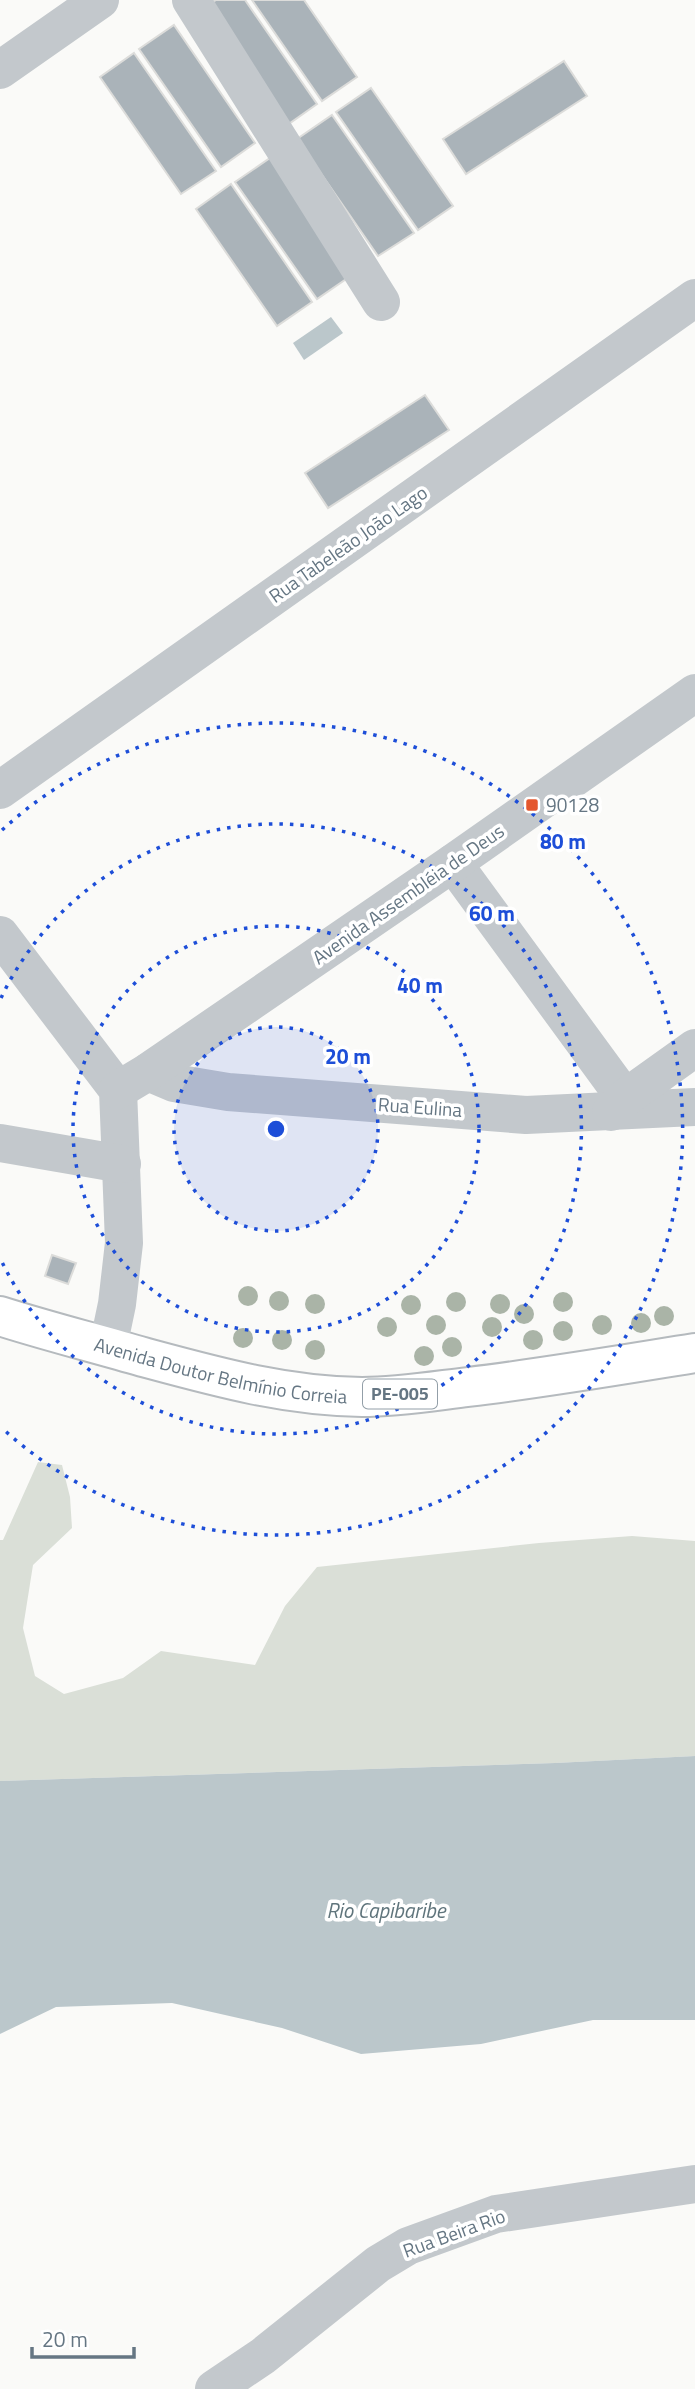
<svg xmlns="http://www.w3.org/2000/svg" width="695" height="2389" font-family="'Titillium Web',sans-serif">
<style>
.green{fill:#dadfd7}
.water{fill:#bbc7cb}
.building{fill:#aab3b9;stroke:#dcdcda;stroke-width:2}
.lines{fill:none;stroke-linecap:round;stroke-linejoin:round}
.major-casing{stroke:#b5babe;stroke-width:42}
.minor{stroke:#c3c8cc;stroke-width:38}
.major{stroke:#fff;stroke-width:38}
.tree{fill:#aab4a7}
.ring{fill:none;stroke:#1d4ed8;stroke-width:3.5;stroke-dasharray:3.5 7}
.poi-dot{fill:#e4572e;stroke:#fff;stroke-width:2.5}
.labels{text-anchor:middle;stroke-width:7;stroke-linejoin:round;paint-order:stroke}
.shield{fill:#fff;stroke:#939fa8;stroke-width:2}
.shield-label{font-size:18px;font-weight:bold;fill:#657683}
.street-label{font-size:19px;fill:#657683;stroke:#fff}
.poi-label{font-size:19px;fill:#657683;stroke:#fff;text-anchor:start}
.water-label{font-size:21px;font-style:italic;fill:#60757c;stroke:#fff}
.centre{fill:#1d4ed8;stroke:#fff;stroke-width:3.5}
.ring-label{font-size:21px;text-anchor:middle;font-weight:bold;fill:#1d4ed8;stroke:#fff;stroke-width:7;stroke-linejoin:round;paint-order:stroke}
</style>
<rect width="100%" height="100%" fill="#fafaf8"/>
<path class="green" d="M 38,1462 L 62,1465 L 70,1497 L 72,1528 L 33,1565 L 23,1628 L 35,1676 L 64,1694 L 123,1678 L 161,1651 L 255,1665 L 285,1606 L 317,1567 L 539,1543 L 632,1536 L 695,1541 L 695,1756 L 555,1763 L 0,1781 L 0,1540 L 3,1540 Z"/>
<g class="water">
<path d="M 331,317 L 343,333 L 304,360 L 293,343 Z"/>
<path d="M 695,1756 L 695,2020 L 593,2020 L 481,2044 L 361,2054 L 282,2028 L 172,2003 L 56,2007 L 0,2034 L 0,1781 L 555,1763 Z"/>
</g>
<g class="building">
<path d="M 216,0 L 245,0 L 317,104 L 283,128 L 201,10 Z"/>
<path d="M 252,0 L 304,0 L 357,77 L 322,101 Z"/>
<path d="M 174,25 L 255,143 L 221,167 L 139,49 Z"/>
<path d="M 134,53 L 216,171 L 181,194 L 100,77 Z"/>
<path d="M 564,61 L 587,96 L 466,174 L 443,139 Z"/>
<path d="M 371,88 L 453,206 L 418,230 L 336,112 Z"/>
<path d="M 332,115 L 414,233 L 378,256 L 297,139 Z"/>
<path d="M 270,158 L 352,275 L 317,299 L 235,182 Z"/>
<path d="M 231,184 L 312,302 L 277,326 L 196,209 Z"/>
<path d="M 425,395 L 449,430 L 328,508 L 305,473 Z"/>
<path d="M 52,1255 L 76,1263 L 68,1284 L 45,1276 Z"/>
</g>
<g class="lines">
<g class="major-casing">
<g id="major">
<path id="s1" d="M 0,1316 C 47,1331 95,1343 143,1357 C 217,1377 285,1396 362,1397 C 398,1397 434,1391 468,1387 C 544,1378 620,1365 695,1353"/>
</g>
</g>
<g class="minor">
<path d="M 191,0 L 381,302"/>
<path d="M 0,70 L 100,0"/>
<path d="M 0,790 L 695,298"/>
<path d="M 453,863 L 625,1098"/>
<path d="M 0,935 L 118,1090 L 124,1243 L 117,1304 L 108,1347"/>
<path d="M 148,1072 L 174,1083 L 228,1092 L 526,1115 L 695,1107"/>
<path d="M 118,1090 L 148,1072 L 453,863 L 695,693"/>
<path d="M 611,1112 L 625,1098 L 695,1048"/>
<path d="M 0,1143 L 122,1164"/>
<path d="M 214,2389 L 263,2356 L 378,2264 L 408,2246 L 496,2214 L 695,2184"/>
</g>
<use href="#major" class="major"/>
</g>
<g class="tree">
<circle cx="248" cy="1296" r="10"/>
<circle cx="279" cy="1301" r="10"/>
<circle cx="456" cy="1302" r="10"/>
<circle cx="563" cy="1302" r="10"/>
<circle cx="315" cy="1304" r="10"/>
<circle cx="500" cy="1304" r="10"/>
<circle cx="411" cy="1305" r="10"/>
<circle cx="524" cy="1314" r="10"/>
<circle cx="664" cy="1316" r="10"/>
<circle cx="641" cy="1323" r="10"/>
<circle cx="436" cy="1325" r="10"/>
<circle cx="602" cy="1325" r="10"/>
<circle cx="387" cy="1327" r="10"/>
<circle cx="492" cy="1327" r="10"/>
<circle cx="563" cy="1331" r="10"/>
<circle cx="243" cy="1338" r="10"/>
<circle cx="282" cy="1340" r="10"/>
<circle cx="533" cy="1340" r="10"/>
<circle cx="452" cy="1347" r="10"/>
<circle cx="315" cy="1350" r="10"/>
<circle cx="424" cy="1356" r="10"/>
</g>
<circle cx="276" cy="1129" r="102" fill="#1d4ed8" fill-opacity=".12"/>
<g class="ring">
<circle cx="276" cy="1129" r="102"/>
<circle cx="276" cy="1129" r="203"/>
<path d="M1 998A305 305 0 1 1 1 1260"/>
<path d="M2 830A406 406 0 1 1 2 1428"/>
</g>
<rect class="poi-dot" x="525" y="798" width="14" height="14" rx="3.5"/>
<g class="labels">
<rect class="shield" x="363" y="1379.5" width="74" height="29" rx="5"/>
<g class="shield-label">
<text x="400" y="1400">PE-005</text>
</g>
<g class="street-label">
<text transform="translate(348 544) rotate(-35)" y="7">Rua Tabeleão João Lago</text>
<text transform="translate(408 894) rotate(-35)" y="7">Avenida Assembléia de Deus</text>
<text transform="translate(420 1107) rotate(4)" y="7">Rua Eulina</text>
<text dy="7" stroke="none"><textPath href="#s1" startOffset="228">Avenida Doutor Belmínio Correia</textPath></text>
<text transform="translate(454 2233) rotate(-20)" y="7">Rua Beira Rio</text>
</g>
<g class="poi-label">
<text x="546" y="812">90128</text>
</g>
<g class="water-label">
<text x="386" y="1918">Rio Capibaribe</text>
</g>
</g>
<circle cx="276" cy="1129" r="10" class="centre"/>
<g class="ring-label">
<text x="563" y="849">80 m</text>
<text x="492" y="921">60 m</text>
<text x="420" y="993">40 m</text>
<text x="348" y="1064">20 m</text>
</g>
<path d="M32 2347v10h102v-10" fill="none" stroke="#657683" stroke-width="3.5"/>
<text x="42" y="2347" font-size="21" fill="#657683" stroke="#ffffff" stroke-width="5" paint-order="stroke">20 m</text>
</svg>
